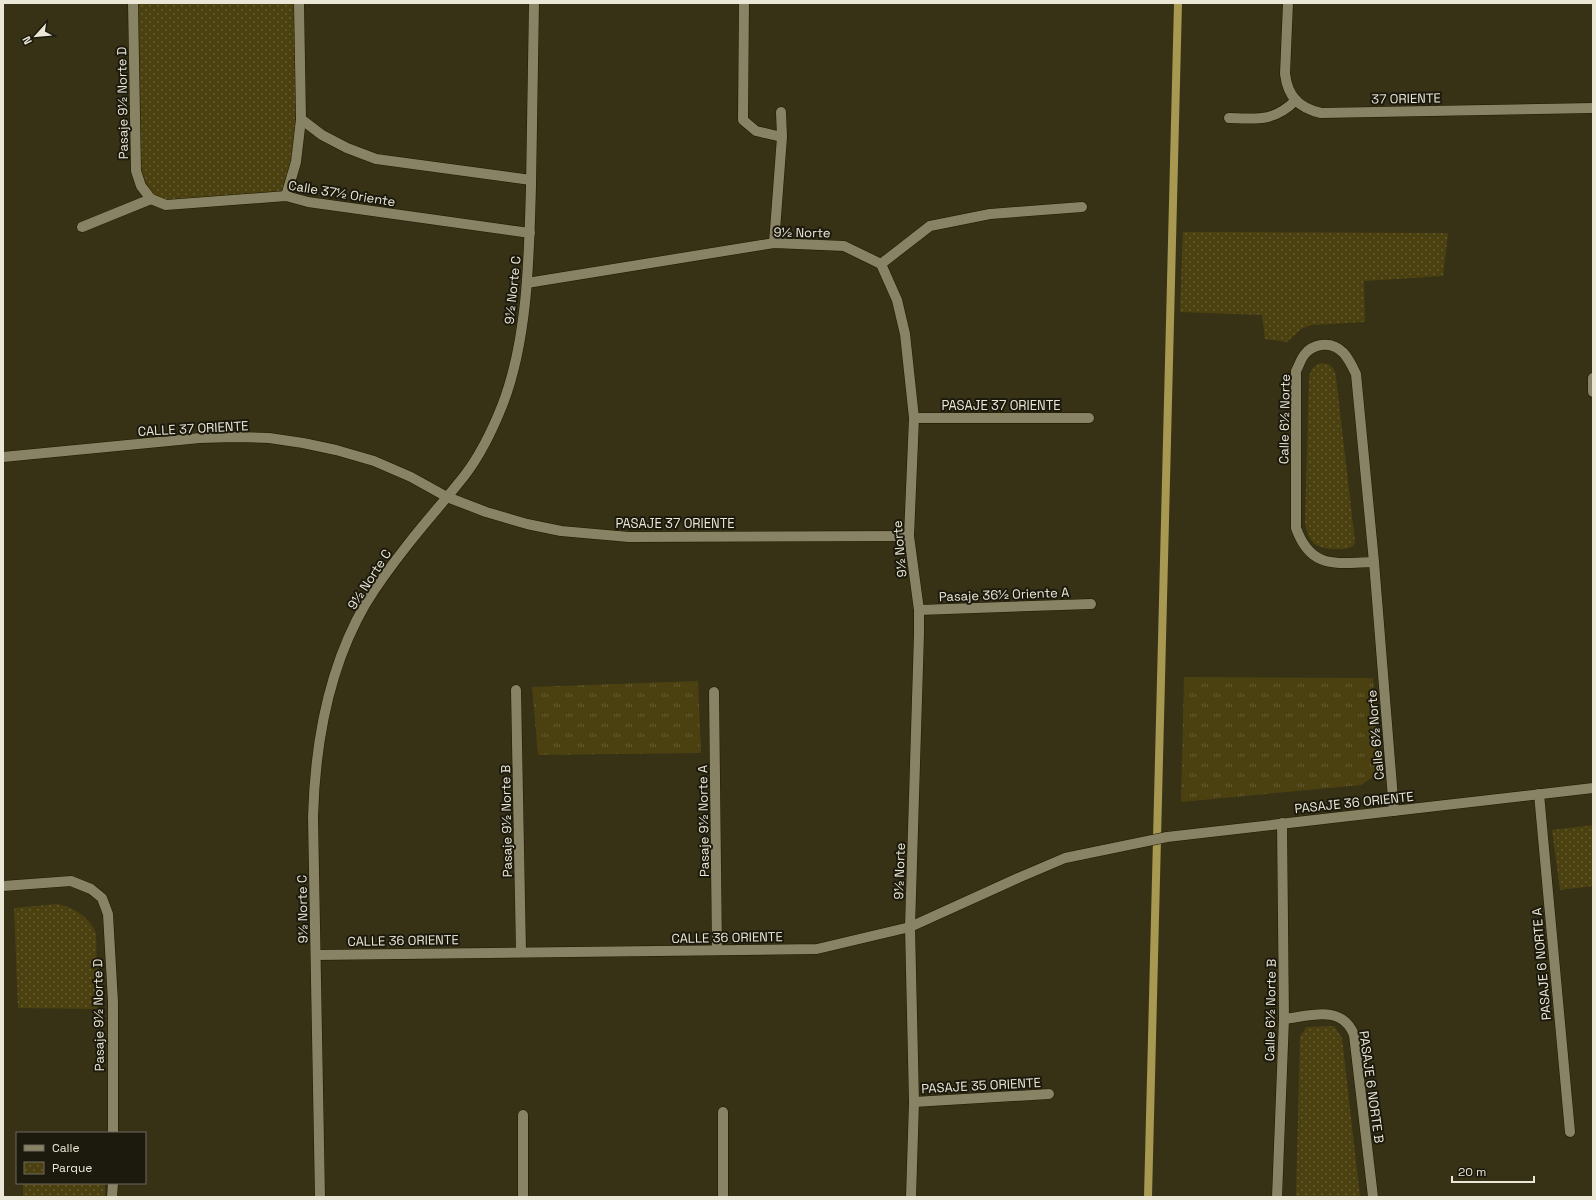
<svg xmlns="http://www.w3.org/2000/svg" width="1596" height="1200" font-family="'Space Grotesk',sans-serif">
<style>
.grass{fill:url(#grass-tufts)}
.park{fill:url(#park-dots)}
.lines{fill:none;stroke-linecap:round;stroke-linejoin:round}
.stream{stroke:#a79951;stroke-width:8}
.minor-casing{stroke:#1e1900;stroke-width:11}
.tertiary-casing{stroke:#1e1900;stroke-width:11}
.minor{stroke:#898365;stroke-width:10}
.tertiary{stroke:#898365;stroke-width:10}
.labels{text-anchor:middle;stroke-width:4;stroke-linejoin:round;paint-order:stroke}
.street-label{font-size:13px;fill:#eae7d7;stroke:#1c190d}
</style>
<defs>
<pattern id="grass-tufts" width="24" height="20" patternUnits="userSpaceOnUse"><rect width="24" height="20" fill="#4b4110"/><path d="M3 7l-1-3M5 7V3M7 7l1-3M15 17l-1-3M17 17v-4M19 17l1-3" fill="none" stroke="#655c32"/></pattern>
<pattern id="park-dots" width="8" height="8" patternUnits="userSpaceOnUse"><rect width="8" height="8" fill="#4b4110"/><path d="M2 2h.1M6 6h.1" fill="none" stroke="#655c32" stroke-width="1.8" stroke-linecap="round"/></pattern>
</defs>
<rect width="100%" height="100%" fill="#373116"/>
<g class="grass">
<path d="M 1184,677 L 1373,678 L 1379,773 L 1361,785 L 1181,802 Z"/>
<path d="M 698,681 L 701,753 L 538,755 L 532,687 Z"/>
</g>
<g class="park">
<path d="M 133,3 L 299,3 L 301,119 L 286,196 L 166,205 L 141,186 Z"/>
<path d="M 1183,232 L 1448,233 L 1443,276 L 1364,281 L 1365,322 L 1311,325 L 1301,329 L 1287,342 L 1265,339 L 1262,315 L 1180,312 Z"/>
<path d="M 1322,363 C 1331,364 1335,368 1336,377 L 1355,542 L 1353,546 C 1347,550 1341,549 1335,549 C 1314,548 1309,543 1305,523 L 1309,377 C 1311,369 1314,365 1322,363 Z"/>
<path d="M 1593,825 L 1593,886 L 1560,890 L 1552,830 Z"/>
<path d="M 57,904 C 73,907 91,918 96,934 L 98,1009 L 18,1008 L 14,908 Z"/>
<path d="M 1334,1026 L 1342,1038 L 1360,1197 L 1296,1197 L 1300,1037 L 1306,1027 Z"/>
<rect x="23" y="1183" width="82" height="14"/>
</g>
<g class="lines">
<path class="stream" d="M 1148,1197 L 1178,3"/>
<g class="minor-casing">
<g id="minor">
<path d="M 133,3 L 136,171 L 141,186 L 151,199 L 166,205 L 286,196 L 308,202 L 530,233"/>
<path d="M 744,3 L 743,120 L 756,131 L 782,137"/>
<path d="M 1288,3 L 1285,74 C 1288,97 1299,108 1321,113 L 1593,108"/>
<path d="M 1229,118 C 1257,119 1274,122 1296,100"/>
<path d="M 301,119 L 322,135 L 347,148 L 376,159 L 531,180"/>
<path d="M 286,196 L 296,162 L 301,119 L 299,3"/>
<path d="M 82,227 L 151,199"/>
<path d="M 774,243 L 782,137 L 781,112"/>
<path d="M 881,264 L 930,226 L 990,214 L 1082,207"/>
<path d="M 527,283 L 774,243 L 844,246 L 881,264 L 897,300 L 905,334 L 914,418 L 909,536 L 919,610 L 919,634 L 910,927 L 914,1102 L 911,1197"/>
<path d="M 1593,378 L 1593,392"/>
<path d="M 914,418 L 1089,418"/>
<path d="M 3,457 L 200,438 L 235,437 L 269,438 L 303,443 L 336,450 L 374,461 L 411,477 L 447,497 L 486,512 L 527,524 L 561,531 L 629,537 L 909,536"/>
<path d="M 1374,562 C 1336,563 1311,570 1296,528 L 1296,371 C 1299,366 1301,358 1305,354 C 1309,349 1315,346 1321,345 C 1341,342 1349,359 1356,374 L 1374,562 L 1394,811"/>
<path d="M 919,610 L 1091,604"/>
<path d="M 516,690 L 521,952"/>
<path d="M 714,692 L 717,950"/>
<path d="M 1539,794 L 1570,1132"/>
<path d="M 3,886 L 71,881 L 91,889 L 102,898 L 108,914 L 113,1002 L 113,1133"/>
<path d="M 316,955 L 817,949 L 910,927 L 1018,878 L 1065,858 L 1167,837 L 1593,788"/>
<path d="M 1284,1019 C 1310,1016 1342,1004 1354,1035 L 1373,1197"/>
<path d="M 914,1102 L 1049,1094"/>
<path d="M 723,1112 L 723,1197"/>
<path d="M 523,1115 L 523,1197"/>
<path d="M 112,1197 L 113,1183"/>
<path d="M 1277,1197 L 1284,1019 L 1282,823"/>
</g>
</g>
<g class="tertiary-casing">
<path id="tertiary" d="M 320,1197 L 313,817 C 315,743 328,668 366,603 C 379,582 394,562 409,543 C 427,520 447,498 465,475 C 481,454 492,431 502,406 C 528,340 529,257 531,186 C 532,125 533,64 534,3"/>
</g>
<use href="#minor" class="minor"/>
<use href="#tertiary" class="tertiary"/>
</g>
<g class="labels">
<g class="street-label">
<text transform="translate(1406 98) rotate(-1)" y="5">37 ORIENTE</text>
<text transform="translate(122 103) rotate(-91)" y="5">Pasaje 9½ Norte D</text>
<text transform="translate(342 193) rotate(9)" y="5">Calle 37½ Oriente</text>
<text transform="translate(802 232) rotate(1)" y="5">9½ Norte</text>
<text transform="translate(512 290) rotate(-84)" y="5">9½ Norte C</text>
<text x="1001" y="410">PASAJE 37 ORIENTE</text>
<text transform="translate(1284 419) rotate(-89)" y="5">Calle 6½ Norte</text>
<text transform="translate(193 428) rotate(-3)" y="5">CALLE 37 ORIENTE</text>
<text x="675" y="528">PASAJE 37 ORIENTE</text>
<text transform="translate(899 549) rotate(-95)" y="5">9½ Norte</text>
<text transform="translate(369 579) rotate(-57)" y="5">9½ Norte C</text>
<text transform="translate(1004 594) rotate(-2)" y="5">Pasaje 36½ Oriente A</text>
<text transform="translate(1375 735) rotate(-95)" y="5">Calle 6½ Norte</text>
<text transform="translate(1354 802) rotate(-6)" y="5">PASAJE 36 ORIENTE</text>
<text transform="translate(506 821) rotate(-91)" y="5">Pasaje 9½ Norte B</text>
<text transform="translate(703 821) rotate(-91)" y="5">Pasaje 9½ Norte A</text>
<text transform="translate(899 871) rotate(-88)" y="5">9½ Norte</text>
<text transform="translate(302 909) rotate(-91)" y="5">9½ Norte C</text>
<text transform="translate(727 937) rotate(-1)" y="5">CALLE 36 ORIENTE</text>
<text transform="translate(403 940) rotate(-1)" y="5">CALLE 36 ORIENTE</text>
<text transform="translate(1541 964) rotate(-95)" y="5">PASAJE 6 NORTE A</text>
<text transform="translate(1270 1010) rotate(-89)" y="5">Calle 6½ Norte B</text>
<text transform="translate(98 1015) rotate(-91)" y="5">Pasaje 9½ Norte D</text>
<text transform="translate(981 1085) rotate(-3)" y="5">PASAJE 35 ORIENTE</text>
<text transform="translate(1372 1087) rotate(82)" y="5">PASAJE 6 NORTE B</text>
</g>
</g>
<rect width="1596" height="1200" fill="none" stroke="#eae7d7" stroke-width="8"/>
<rect x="16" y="1132" width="130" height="52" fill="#1c190d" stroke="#6e6b5e"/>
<rect x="24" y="1145" width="20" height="6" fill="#898365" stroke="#6e6b5e"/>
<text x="52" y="1152" font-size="12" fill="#eae7d7">Calle</text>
<rect x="24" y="1162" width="20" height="12" fill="url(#park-dots)" stroke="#6e6b5e"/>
<text x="52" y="1172" font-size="12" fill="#eae7d7">Parque</text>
<g transform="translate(36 36) rotate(243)" stroke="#1c190d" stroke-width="3" paint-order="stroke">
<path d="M0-3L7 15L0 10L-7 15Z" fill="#eae7d7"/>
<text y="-6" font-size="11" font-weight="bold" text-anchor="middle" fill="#eae7d7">N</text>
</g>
<path d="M1452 1176v6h82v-6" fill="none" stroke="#eae7d7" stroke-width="2"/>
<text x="1458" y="1176" font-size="12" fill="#eae7d7" stroke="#1c190d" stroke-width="3" paint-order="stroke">20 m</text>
</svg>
